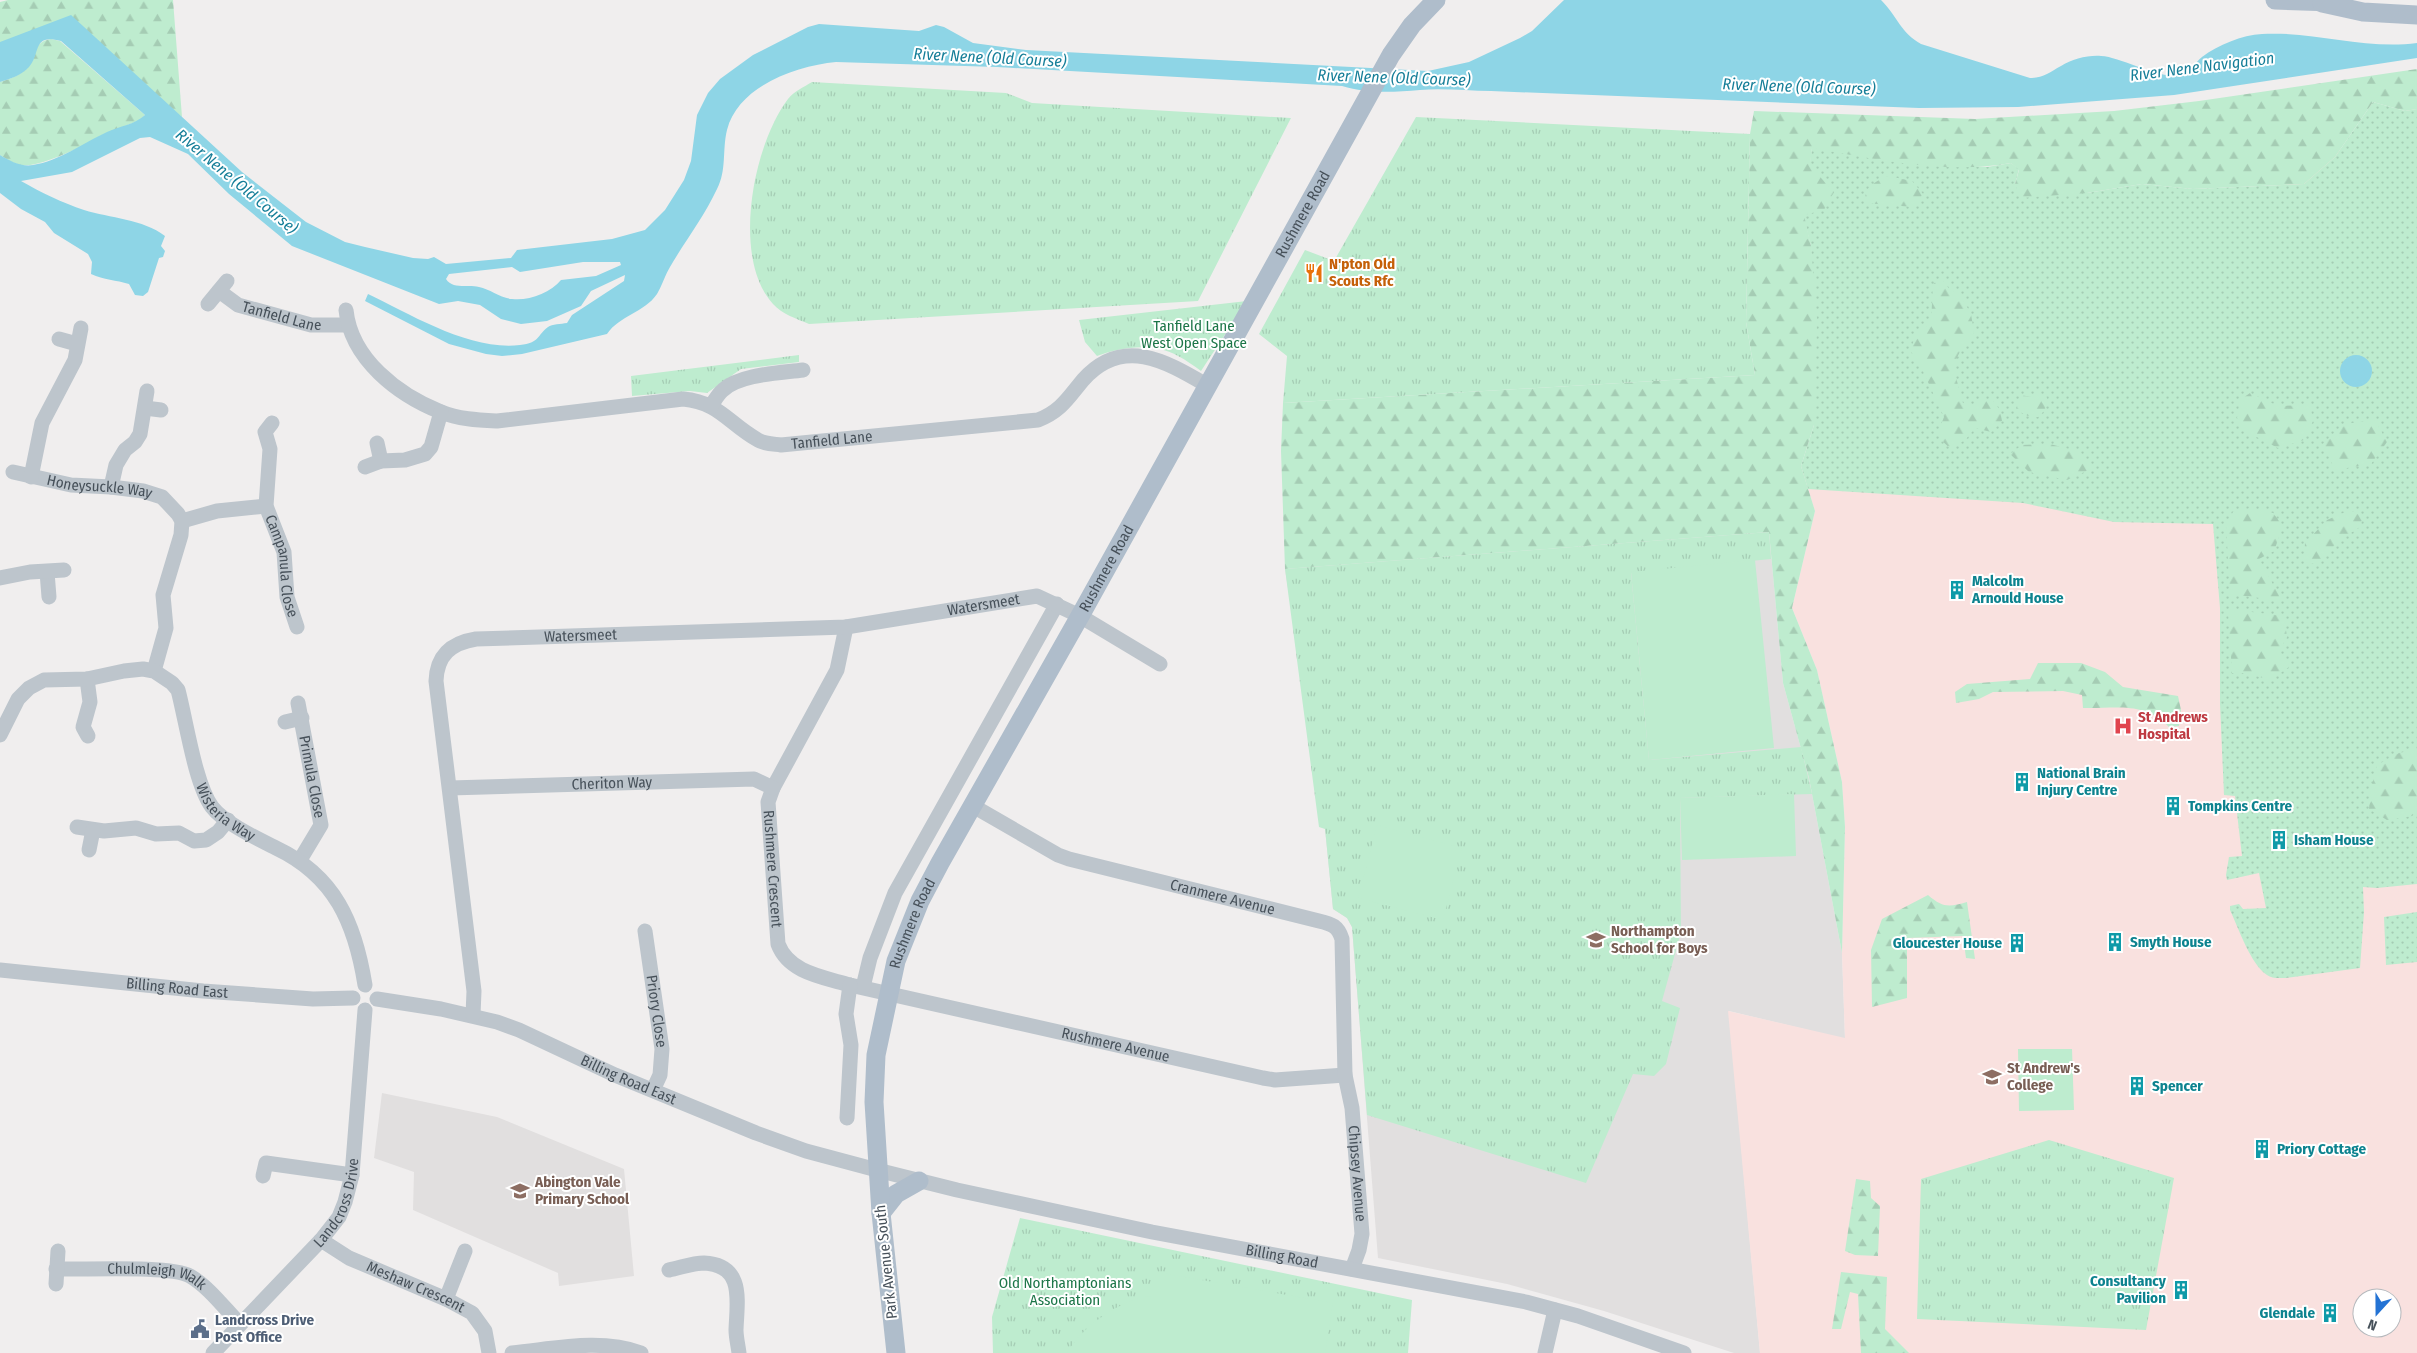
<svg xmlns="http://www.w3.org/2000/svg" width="2417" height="1353" font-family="'Fira Sans Condensed',sans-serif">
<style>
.education{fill:#e1dfdf}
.medical{fill:#f9e1df;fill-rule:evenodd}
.grass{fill:url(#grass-dots)}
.forest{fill:url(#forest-firs)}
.park{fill:url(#park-tufts)}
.pitch{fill:#beeccf}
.water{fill:#8ed5e6;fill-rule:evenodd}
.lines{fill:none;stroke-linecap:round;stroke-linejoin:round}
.minor{stroke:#bdc5cc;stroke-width:15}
.major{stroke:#afbdcb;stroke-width:19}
.labels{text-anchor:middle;stroke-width:4;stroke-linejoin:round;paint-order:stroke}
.street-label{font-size:15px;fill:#47515a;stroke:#fff}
.food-label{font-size:15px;font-weight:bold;fill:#c56008;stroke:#fff;text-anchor:start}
.park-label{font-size:15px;fill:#1c7648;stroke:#fff}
.culture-label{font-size:15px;font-weight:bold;fill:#0d838f;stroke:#fff;text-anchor:start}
.health-label{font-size:15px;font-weight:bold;fill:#be3a42;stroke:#fff;text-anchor:start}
.education-label{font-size:15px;font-weight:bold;fill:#785e54;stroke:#fff;text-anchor:start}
.service-label{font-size:15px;font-weight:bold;fill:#4e5e75;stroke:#fff;text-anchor:start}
.water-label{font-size:16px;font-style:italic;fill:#157e98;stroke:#fff}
</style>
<defs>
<pattern id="grass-dots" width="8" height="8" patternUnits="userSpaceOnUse" patternTransform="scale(1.25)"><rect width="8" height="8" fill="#beeccf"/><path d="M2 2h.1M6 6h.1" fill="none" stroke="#a5ccb4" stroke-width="1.8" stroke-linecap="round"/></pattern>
<pattern id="forest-firs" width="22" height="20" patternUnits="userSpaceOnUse" patternTransform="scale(1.25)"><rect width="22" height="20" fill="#beeccf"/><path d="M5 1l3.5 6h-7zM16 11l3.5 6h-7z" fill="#a5ccb4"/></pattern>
<pattern id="park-tufts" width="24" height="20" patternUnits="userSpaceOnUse" patternTransform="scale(1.25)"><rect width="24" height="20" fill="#beeccf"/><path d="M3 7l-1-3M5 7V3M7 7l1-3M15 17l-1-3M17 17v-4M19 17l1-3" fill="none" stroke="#a5ccb4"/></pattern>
</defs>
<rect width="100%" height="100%" fill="#f0eeee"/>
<g class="education">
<path d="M 1769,532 L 1783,683 L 1809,778 L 1842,953 L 1845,1039 L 1729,1011 L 1760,1353 L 1734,1353 L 1604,1311 L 1507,1284 L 1378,1258 L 1352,927 L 1347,918 L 1333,909 L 1325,828 L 1285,569 Z"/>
<path d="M 382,1093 L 497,1117 L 624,1169 L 634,1276 L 559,1286 L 558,1273 L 413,1210 L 414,1172 L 374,1158 Z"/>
</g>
<path class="medical" d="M 2417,109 L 2417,1353 L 1760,1353 L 1728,1011 L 1845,1038 L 1842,953 L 1845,827 L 1842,782 L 1817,670 L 1792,608 L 1815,511 L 1801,466 L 2405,111 ZM 2362,1298 L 2392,1298 L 2392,1328 L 2362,1328 Z"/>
<g class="grass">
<path d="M 2373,102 L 2405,111 L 2417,109 L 2417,884 L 2377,888 L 2363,887 L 2364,912 L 2360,968 L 2286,978 C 2279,978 2272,979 2267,975 C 2251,965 2238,927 2230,910 L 2230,906 L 2239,904 L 2243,909 L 2266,908 L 2259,873 L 2227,880 L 2226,875 L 2229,857 L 2242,856 L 2235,796 L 2224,795 L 2220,704 L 2220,608 L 2213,524 L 2114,522 L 2023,503 L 1808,489 L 1801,466 L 1814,425 L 1811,246 L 1803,215 L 1812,147 L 1884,160 L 1987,167 L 2011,163 L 2019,169 L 2015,184 L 2087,193 L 2142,184 L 2193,189 L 2304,184 L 2335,157 Z"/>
<path d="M 2417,912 L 2417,962 L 2386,965 L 2384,917 Z"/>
</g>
<g class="forest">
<path d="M 8,0 L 173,0 L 182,117 L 66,27 L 0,56 L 0,2 Z"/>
<path d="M 51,39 L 60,41 L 145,115 L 138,121 C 111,130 46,169 21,165 C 14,164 6,159 0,155 L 0,82 C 10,79 21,75 28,67 C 40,55 30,43 51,39 Z"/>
<path d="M 2417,69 L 2417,109 L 2405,111 L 2373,102 L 2335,157 L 2304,184 L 2193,189 L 2142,184 L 2087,193 L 2020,198 L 2015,184 L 2019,170 L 2011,163 C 1945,175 1876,159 1812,148 L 1810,166 L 1834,192 L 1824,210 L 1804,215 L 1811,246 L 1817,319 L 1814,425 L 1801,466 L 1815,511 L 1792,608 L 1817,670 L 1842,782 L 1845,827 L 1842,953 L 1809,778 L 1783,683 L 1769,532 L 1285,569 L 1281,451 L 1283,403 L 1755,375 L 1746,322 L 1750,134 L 1754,111 L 1975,119 L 2114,111 L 2199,101 Z"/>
<path d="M 1888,176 L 1912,181 L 1923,194 L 1914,207 L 1865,203 C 1864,187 1874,182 1888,176 Z"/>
<path d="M 1941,278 L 1950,290 L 1959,293 L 1971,314 L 1974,333 C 1948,366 1953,363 1963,403 L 1971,407 L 1978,399 L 1993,401 L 2000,410 L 2002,421 L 1991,432 L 1975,428 L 1966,439 L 1951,449 L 1941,440 L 1940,427 L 1944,417 L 1922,369 L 1910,350 L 1917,333 L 1931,323 L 1933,284 Z"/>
<path d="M 2250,393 L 2278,406 L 2310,405 L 2313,421 L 2304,440 L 2278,448 L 2245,431 L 2237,418 L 2240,400 Z"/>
<path d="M 2043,394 L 2047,398 L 2045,410 L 2038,417 L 2028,416 L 2016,410 L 2020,395 L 2032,397 Z"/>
<path d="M 2375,420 L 2387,442 L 2371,464 L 2335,470 L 2323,444 L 2344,424 Z"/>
<path d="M 2050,444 L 2080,452 L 2093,468 L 2067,480 L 2029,472 L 2010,454 L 2022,445 Z"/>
<path d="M 2251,508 L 2273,513 L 2283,526 L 2274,551 L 2259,559 L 2282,601 L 2230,594 L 2226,525 L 2233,512 Z"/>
<path d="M 2350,510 L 2363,517 L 2360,527 L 2338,541 L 2319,564 L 2304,563 L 2305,543 L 2327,520 Z"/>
<path d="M 2228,609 L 2284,616 L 2287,637 L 2279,651 L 2289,667 L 2270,680 L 2246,673 L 2232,673 Z"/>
<path d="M 2038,663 L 2081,663 L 2105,672 L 2123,687 L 2178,696 L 2181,710 L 2179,726 L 2169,727 C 2144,701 2116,709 2083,708 L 2082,695 L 2063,691 L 1993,692 L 1979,699 L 1956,703 L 1955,692 L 1967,684 L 2030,679 Z"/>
<path d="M 2417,749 L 2417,812 L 2412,816 L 2387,820 L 2369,809 L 2371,789 L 2377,765 L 2399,753 Z"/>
<path d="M 1928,895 C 1943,908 1949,907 1967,902 L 1975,959 L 1966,958 L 1963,936 L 1907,938 L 1907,998 L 1872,1007 L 1871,950 L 1882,919 Z"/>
<path d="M 1856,1179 L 1870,1181 L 1871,1198 L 1880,1206 L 1878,1256 L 1855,1255 L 1845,1251 Z"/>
<path d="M 1841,1272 L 1887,1277 L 1885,1329 L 1909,1353 L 1861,1353 L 1858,1294 L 1850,1292 L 1841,1329 L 1832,1329 Z"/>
</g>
<g class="park">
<path d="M 812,82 L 1006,93 L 1032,103 L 1291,118 L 1198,301 L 809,324 C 797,319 782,314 773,304 C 731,258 753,145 788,99 C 794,91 804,87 812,82 Z"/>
<path d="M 1416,117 L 1750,134 L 1746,322 L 1755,375 L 1283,403 L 1287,356 L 1259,334 L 1305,250 L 1334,261 Z"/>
<path d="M 1247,301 L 1201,371 C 1194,366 1186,360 1178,356 C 1154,342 1121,347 1097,356 L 1085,342 L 1079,320 Z"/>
<path d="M 799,355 L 799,362 L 741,369 L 707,393 L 690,391 L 632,396 L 631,376 Z"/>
<path d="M 1769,532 L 1771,559 L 1631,573 L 1649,760 L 1801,747 L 1812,794 L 1680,798 L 1681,932 L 1662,1001 L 1680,1008 L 1666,1064 L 1654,1076 L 1633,1074 L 1586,1183 L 1367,1115 L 1352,927 L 1347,918 L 1333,909 L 1325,829 L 1319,827 L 1285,569 Z"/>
<path d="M 2049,1140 L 2174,1178 L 2146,1330 L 1917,1319 L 1921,1179 Z"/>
<path d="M 1020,1218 L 1412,1300 L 1408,1353 L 993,1353 L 992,1317 Z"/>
</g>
<g class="pitch">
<path d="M 1755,560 L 1774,748 L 1649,760 L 1631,572 Z"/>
<path d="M 1794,794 L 1796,856 L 1682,860 L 1680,798 Z"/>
<path d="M 1377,825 L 1462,848 L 1443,920 L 1358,898 Z"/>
<path d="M 2018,1049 L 2072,1049 L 2074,1110 L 2019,1111 Z"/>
<path d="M 1156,1272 L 1333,1303 L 1325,1353 L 1067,1353 C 1082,1327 1120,1299 1152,1296 Z"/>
</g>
<g class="water">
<path d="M 1564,0 L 1881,0 C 1897,16 1901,33 1921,44 L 2030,78 C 2043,78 2050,72 2061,66 C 2072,59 2088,55 2101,56 C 2123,57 2162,82 2182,74 C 2189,72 2196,62 2202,57 C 2218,45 2242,35 2262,34 C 2314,31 2365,50 2417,43 L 2417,58 L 2174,95 L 2018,107 L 1919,108 L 1491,91 C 1468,91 1444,88 1420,90 C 1394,92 1368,94 1342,86 L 997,67 L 836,62 C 796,66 738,86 727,130 C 722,150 727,170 717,189 C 704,217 685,241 670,267 C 665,275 662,286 657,294 C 644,313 620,315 607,334 L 522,354 L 502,356 L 486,354 L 449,344 L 365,301 L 368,294 C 412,315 470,351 520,345 C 540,343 537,335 548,327 C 552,324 561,324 567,323 L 572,315 L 624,281 L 625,275 L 591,291 L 581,306 L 547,321 L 521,324 L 501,319 L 480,305 L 458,301 L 439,304 L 292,246 L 229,194 L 188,154 L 150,137 L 140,138 L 72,172 L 21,181 C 40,192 63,203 84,210 C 110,218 143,219 165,236 L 161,246 L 165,251 L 163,257 L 159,258 L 148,292 L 143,296 L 135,295 L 129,284 C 116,280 104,280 91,274 L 92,262 L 88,254 L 54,233 L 45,222 L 21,209 L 0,193 L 0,155 C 10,161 21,167 33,165 C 59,161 83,143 107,132 C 120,126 134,125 145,115 L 61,41 C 32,33 41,53 29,67 C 22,75 10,79 0,82 L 0,42 L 71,15 L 242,172 L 306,222 L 345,242 L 365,247 L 413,258 L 428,259 L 434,257 L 446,264 L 511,258 L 517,250 L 612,239 L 645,230 L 665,210 L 684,180 L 691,161 L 697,115 L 708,93 L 720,79 L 753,55 L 808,27 L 819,24 L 919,31 L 936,25 L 944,27 L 973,43 L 1026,50 L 1428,71 L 1469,62 L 1520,38 L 1532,31 ZM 583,262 L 620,262 L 621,265 L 596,276 L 561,280 C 550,293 529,301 512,299 C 500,298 490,289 479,287 C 468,284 453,290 446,279 L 449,274 L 512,267 L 520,272 Z"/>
<circle cx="2356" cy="371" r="16"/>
</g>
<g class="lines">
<g class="minor">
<path id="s1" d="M 219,291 L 238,305 L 311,325 L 347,325"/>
<path d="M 208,304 L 227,281"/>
<path id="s2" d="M 346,310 C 351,359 398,395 441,412 C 458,419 478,420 497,421 L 683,399 C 719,402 729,424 758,440 C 764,444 774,444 781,445 L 1038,420 C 1061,411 1068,398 1083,380 C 1123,335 1167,362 1208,386"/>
<path d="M 59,339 L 77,344"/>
<path d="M 711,406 C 715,400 718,394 723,390 C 740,374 781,373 803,370"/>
<path d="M 145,408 L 161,410"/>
<path id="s3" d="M 272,423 L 265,432 L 270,449 L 266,506 L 284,552 L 287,597 L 297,627"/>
<path d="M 377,443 L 381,461"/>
<path d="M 365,467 L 381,461 L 405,460 L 425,454 L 431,447 L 441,412"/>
<path id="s4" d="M 13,472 L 71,485 L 111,487 L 143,491 L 162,497 L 178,514 L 182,521 L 181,535 L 163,595 L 166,628 L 154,671"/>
<path d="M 31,477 L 42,423 L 75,360 L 81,328"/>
<path d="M 111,487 L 116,465 L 125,450 L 135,442 L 140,434 L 147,391"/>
<path d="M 182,521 L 217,511 L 266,506"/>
<path d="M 47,572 L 49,597"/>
<path d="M 0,578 L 30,572 L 64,570"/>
<path id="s5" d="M 846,627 L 837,670 L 773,788 L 768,802 L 778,944 C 789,973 823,977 850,985 L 1263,1078 L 1275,1080 L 1345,1075"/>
<path d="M 87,679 L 90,702 L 83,727 L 88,736"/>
<path id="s6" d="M 298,703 L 321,825 L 300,860"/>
<path d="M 285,722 L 302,718"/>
<path id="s7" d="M 0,735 L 18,699 L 29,688 L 44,680 L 87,679 L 124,671 L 143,669 L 154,671 L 172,683 L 178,690 C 186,720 195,784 212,807 C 224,823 258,839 276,848 C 335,876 355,923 365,985"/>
<path id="s8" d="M 450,788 L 754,779 L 773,788"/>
<path id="s9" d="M 973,806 L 1058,855 L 1069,859 L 1319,921 C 1332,924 1338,926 1342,939 L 1345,1075 L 1352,1108 L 1362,1234 L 1359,1250 L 1352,1269"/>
<path d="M 77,827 L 104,831 L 136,828 L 156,834 L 179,833 L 194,841 L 206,840 L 218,832 L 228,820"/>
<path d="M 89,850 L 93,830"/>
<path id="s10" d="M 645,931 L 662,1049 L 660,1075 L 653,1090"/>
<path id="s11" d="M 0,970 L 203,991 L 313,999 L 353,998"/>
<path d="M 863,987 L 870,958 L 895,893 L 1057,604"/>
<path id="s12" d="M 377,999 L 441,1009 L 497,1022 L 519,1030 L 615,1075 L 756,1133 L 806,1151 L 877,1170 L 957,1190 L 1152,1232 L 1526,1302 L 1578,1316 L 1684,1353"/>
<path id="s13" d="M 473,1015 L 474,991 L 436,681 C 437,655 451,643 476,639 L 846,627 L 1037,596 L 1080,616 L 1160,664"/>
<path d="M 847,1118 L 851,1045 L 846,1014 L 850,985"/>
<path d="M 263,1176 L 266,1163 L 352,1175"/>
<path id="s14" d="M 321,1240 L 349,1258 L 446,1299 L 472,1313 L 485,1331 L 489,1353"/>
<path id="s15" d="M 56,1269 C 83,1270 171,1265 190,1276 C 209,1287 225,1309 240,1324"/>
<path d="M 669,1270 C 680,1268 692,1263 704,1263 C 745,1265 737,1301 736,1330 C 736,1337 738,1345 739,1353"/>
<path d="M 56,1284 L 58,1251"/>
<path d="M 446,1299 L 465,1251"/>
<path id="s16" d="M 213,1353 L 321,1240 L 339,1217 L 345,1202 L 352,1175 L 365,1010"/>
<path d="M 512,1353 C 554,1349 600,1338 641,1353"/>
<path d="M 1545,1353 L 1555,1310"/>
</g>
<g class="major">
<path d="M 2275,0 L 2333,2"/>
<path d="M 2322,3 L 2363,12 L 2417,15"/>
<path d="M 881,1213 L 896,1194 L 919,1181"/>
<path id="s17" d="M 896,1353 L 881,1213 L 874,1102 L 876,1055 L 896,961 L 920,901 L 940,863 L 1080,616 L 1391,55 L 1412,25 L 1436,0"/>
</g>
</g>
<defs>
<g id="restaurant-bare" transform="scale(1.5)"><path d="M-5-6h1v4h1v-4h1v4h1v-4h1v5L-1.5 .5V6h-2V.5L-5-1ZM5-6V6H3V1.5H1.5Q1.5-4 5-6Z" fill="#e8710a" stroke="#fff" stroke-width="2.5" paint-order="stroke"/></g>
<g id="building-bare" transform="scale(1.5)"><path d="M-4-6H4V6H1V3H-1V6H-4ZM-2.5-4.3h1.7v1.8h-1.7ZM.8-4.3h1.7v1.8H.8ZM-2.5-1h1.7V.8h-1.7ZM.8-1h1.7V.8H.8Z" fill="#0f9aa8" stroke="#fff" stroke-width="2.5" paint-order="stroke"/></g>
<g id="hospital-bare" transform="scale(1.5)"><path d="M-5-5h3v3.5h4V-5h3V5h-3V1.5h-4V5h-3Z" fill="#e0444e" stroke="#fff" stroke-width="2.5" paint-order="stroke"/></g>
<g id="school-bare" transform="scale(1.5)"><path d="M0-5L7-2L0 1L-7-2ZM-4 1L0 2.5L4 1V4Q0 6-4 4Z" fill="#8d6e63" stroke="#fff" stroke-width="2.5" paint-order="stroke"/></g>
<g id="civic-bare" transform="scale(1.5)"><path d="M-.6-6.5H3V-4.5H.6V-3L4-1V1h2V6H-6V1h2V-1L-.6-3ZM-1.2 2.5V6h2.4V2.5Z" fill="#5c6f8a" stroke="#fff" stroke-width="2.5" paint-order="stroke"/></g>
</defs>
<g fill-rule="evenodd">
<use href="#restaurant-bare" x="1314" y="273"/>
<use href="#building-bare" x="1957" y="590"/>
<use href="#hospital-bare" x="2123" y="726"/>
<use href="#building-bare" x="2022" y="782"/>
<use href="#building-bare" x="2173" y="806"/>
<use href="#building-bare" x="2279" y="840"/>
<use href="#school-bare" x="1596" y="940"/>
<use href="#building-bare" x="2115" y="942"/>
<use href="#building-bare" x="2017" y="943"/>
<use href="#school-bare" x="1992" y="1077"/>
<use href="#building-bare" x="2137" y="1086"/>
<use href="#building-bare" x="2262" y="1149"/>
<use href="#school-bare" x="520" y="1191"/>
<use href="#building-bare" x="2181" y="1290"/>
<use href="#building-bare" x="2330" y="1313"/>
<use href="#civic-bare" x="200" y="1329"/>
</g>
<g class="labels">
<g class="street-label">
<text dy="5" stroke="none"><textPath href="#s17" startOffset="1246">Rushmere Road</textPath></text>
<text dy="5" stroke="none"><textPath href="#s1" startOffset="69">Tanfield Lane</textPath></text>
<text dy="5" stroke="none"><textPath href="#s2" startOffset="552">Tanfield Lane</textPath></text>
<text dy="5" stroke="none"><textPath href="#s4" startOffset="88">Honeysuckle Way</textPath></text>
<text dy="5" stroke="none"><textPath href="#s3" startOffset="149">Campanula Close</textPath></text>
<text dy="5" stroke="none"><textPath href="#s17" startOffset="841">Rushmere Road</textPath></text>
<text dy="5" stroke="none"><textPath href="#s13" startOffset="910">Watersmeet</textPath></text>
<text dy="5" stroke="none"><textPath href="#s13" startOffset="505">Watersmeet</textPath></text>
<text dy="5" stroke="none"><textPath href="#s6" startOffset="75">Primula Close</textPath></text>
<text dy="5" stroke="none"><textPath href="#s8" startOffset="162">Cheriton Way</textPath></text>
<text dy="5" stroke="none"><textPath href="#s7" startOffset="350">Wisteria Way</textPath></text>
<text dy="5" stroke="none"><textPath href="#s5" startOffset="260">Rushmere Crescent</textPath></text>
<text dy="5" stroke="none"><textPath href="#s9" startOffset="268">Cranmere Avenue</textPath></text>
<text dy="5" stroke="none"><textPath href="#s17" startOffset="436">Rushmere Road</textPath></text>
<text dy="5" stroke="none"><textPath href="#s11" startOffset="178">Billing Road East</textPath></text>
<text dy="5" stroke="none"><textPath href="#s10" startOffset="81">Priory Close</textPath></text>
<text dy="5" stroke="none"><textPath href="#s5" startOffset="694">Rushmere Avenue</textPath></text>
<text dy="5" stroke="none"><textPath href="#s12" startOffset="266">Billing Road East</textPath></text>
<text dy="5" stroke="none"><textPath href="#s9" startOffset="634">Chipsey Avenue</textPath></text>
<text dy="5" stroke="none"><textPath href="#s16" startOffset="198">Landcross Drive</textPath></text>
<text dy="5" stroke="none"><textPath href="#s12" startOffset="945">Billing Road</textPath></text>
<text transform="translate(886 1262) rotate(-96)" y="5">Park Avenue South</text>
<text dy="5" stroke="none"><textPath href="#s15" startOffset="102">Chulmleigh Walk</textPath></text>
<text dy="5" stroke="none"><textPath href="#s14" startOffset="106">Meshaw Crescent</textPath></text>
</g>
<g class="food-label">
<text x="1329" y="269">N'pton Old<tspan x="1329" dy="17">Scouts Rfc</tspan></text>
</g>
<g class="park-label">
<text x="1194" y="331">Tanfield Lane<tspan x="1194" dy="17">West Open Space</tspan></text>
<text x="1065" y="1288">Old Northamptonians<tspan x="1065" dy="17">Association</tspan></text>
</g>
<g class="culture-label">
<text x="1972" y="586">Malcolm<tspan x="1972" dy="17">Arnould House</tspan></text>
<text x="2037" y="778">National Brain<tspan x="2037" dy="17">Injury Centre</tspan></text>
<text x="2188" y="811">Tompkins Centre</text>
<text x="2294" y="845">Isham House</text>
<text x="2130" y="947">Smyth House</text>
<text x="2002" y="948" text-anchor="end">Gloucester House</text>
<text x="2152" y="1091">Spencer</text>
<text x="2277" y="1154">Priory Cottage</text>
<text x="2166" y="1286" text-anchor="end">Consultancy<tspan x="2166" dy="17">Pavilion</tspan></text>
<text x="2315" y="1318" text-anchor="end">Glendale</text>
</g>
<g class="health-label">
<text x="2138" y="722">St Andrews<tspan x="2138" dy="17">Hospital</tspan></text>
</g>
<g class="education-label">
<text x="1611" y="936">Northampton<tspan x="1611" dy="17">School for Boys</tspan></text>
<text x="2007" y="1073">St Andrew's<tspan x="2007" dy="17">College</tspan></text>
<text x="535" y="1187">Abington Vale<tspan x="535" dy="17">Primary School</tspan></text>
</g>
<g class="service-label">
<text x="215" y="1325">Landcross Drive<tspan x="215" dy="17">Post Office</tspan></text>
</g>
<g class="water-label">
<text transform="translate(990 57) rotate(3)" y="6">River Nene (Old Course)</text>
<text transform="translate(2202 66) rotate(-7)" y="6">River Nene Navigation</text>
<text transform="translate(1394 77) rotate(2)" y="6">River Nene (Old Course)</text>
<text transform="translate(1799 86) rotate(2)" y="6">River Nene (Old Course)</text>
<text transform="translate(237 181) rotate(40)" y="6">River Nene (Old Course)</text>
</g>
</g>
<g transform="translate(2377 1313) rotate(201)"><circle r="24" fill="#ffffff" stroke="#b5b9bd"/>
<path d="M0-4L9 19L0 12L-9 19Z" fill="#2473d4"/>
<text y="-8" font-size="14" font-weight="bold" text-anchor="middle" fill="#47515a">N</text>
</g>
</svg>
